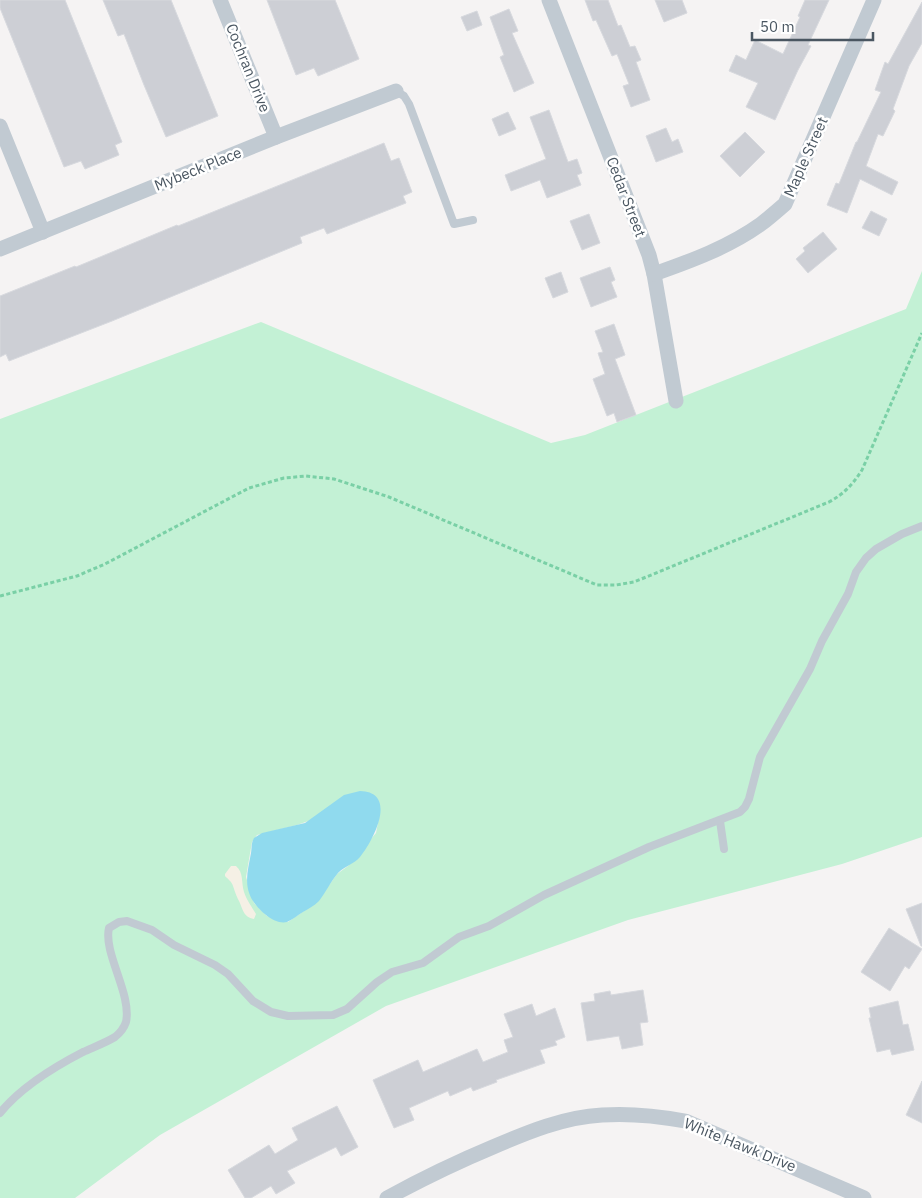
<svg xmlns="http://www.w3.org/2000/svg" width="922" height="1198" font-family="'IBM Plex Sans',sans-serif">
<style>
.green{fill:#c3f1d5;fill-rule:evenodd}
.sand{fill:#f5f0e5}
.water{fill:#90daee}
.building{fill:#cdcfd5;stroke:#d7d9de}
.lines{fill:none;stroke-linecap:round;stroke-linejoin:round}
.path{stroke:#7ad0a6;stroke-width:3;stroke-dasharray:4 2.5;stroke-linecap:butt}
.service{stroke:#c1cad2;stroke-width:8}
.minor{stroke:#c1cad2;stroke-width:15}
.labels{text-anchor:middle;stroke-width:5;stroke-linejoin:round;paint-order:stroke}
.street-label{font-size:15px;fill:#4a5661;stroke:#fff}
</style>
<rect width="100%" height="100%" fill="#f5f3f3"/>
<path class="green" d="M 922,271 L 922,837 L 842,864 L 628,920 L 386,1006 L 160,1135 L 75,1198 L 0,1198 L 0,419 L 261,322 L 551,443 L 585,435 L 906,309 ZM 380,812 L 376,833 L 348,866 L 337,874 L 317,902 L 288,922 L 267,916 L 254,903 L 246,877 L 252,842 L 257,835 L 297,825 L 311,820 Z"/>
<path class="sand" d="M 231,866 L 236,866 C 244,873 241,882 244,892 C 247,901 252,907 256,914 L 254,919 C 243,917 243,909 239,901 C 236,895 235,892 233,886 C 232,882 228,879 225,876 L 225,874 Z"/>
<path class="water" d="M 360,791 C 399,792 373,841 360,857 C 354,864 345,866 338,873 C 331,881 326,892 319,901 C 314,906 308,909 303,912 C 298,915 292,920 287,922 C 274,925 259,910 253,901 C 243,885 248,870 251,853 C 252,848 251,843 254,838 L 262,833 L 305,823 L 344,795 Z"/>
<g class="building">
<path d="M 0,0 L 65,0 L 122,142 L 115,145 L 119,155 L 85,169 L 81,161 L 64,167 L 0,8 Z"/>
<path d="M 103,0 L 171,0 L 218,116 L 166,137 L 144,85 L 124,34 L 118,36 Z"/>
<path d="M 267,0 L 335,0 L 359,59 L 318,76 L 314,68 L 296,75 Z"/>
<path d="M 585,0 L 608,0 L 618,26 L 621,25 L 630,47 L 635,46 L 641,60 L 636,62 L 650,100 L 631,107 L 623,86 L 629,84 L 617,54 L 612,56 L 596,20 L 593,21 Z"/>
<path d="M 655,0 L 682,0 L 687,13 L 664,22 Z"/>
<path d="M 805,0 L 829,0 L 808,45 L 811,46 L 798,70 L 775,120 L 746,107 L 758,83 L 729,71 L 736,55 L 746,60 L 755,40 L 783,54 L 800,17 L 798,16 Z"/>
<path d="M 922,2 L 922,43 L 909,66 L 893,109 L 895,111 L 883,136 L 878,134 L 866,166 L 898,182 L 892,195 L 860,179 L 847,213 L 827,205 L 836,183 L 839,184 L 856,142 L 857,142 L 881,92 L 875,90 L 885,62 L 888,64 Z"/>
<path d="M 509,9 L 518,31 L 512,33 L 534,83 L 514,92 L 500,57 L 504,55 L 490,17 Z"/>
<path d="M 477,11 L 482,25 L 467,31 L 461,17 Z"/>
<path d="M 549,110 L 568,162 L 577,159 L 582,173 L 577,175 L 581,185 L 547,198 L 540,180 L 511,191 L 505,175 L 546,159 L 530,117 Z"/>
<path d="M 508,112 L 516,129 L 499,136 L 492,119 Z"/>
<path d="M 666,128 L 672,142 L 678,139 L 683,152 L 656,162 L 646,136 Z"/>
<path d="M 745,132 L 765,152 L 740,177 L 720,156 Z"/>
<path d="M 384,143 L 391,161 L 399,158 L 412,192 L 403,196 L 406,203 L 327,234 L 324,228 L 300,237 L 302,243 L 112,321 L 9,361 L 6,354 L 0,357 L 0,296 L 75,266 L 76,267 L 177,225 L 178,226 Z"/>
<path d="M 871,211 L 887,219 L 879,236 L 862,228 Z"/>
<path d="M 589,214 L 600,243 L 582,250 L 570,221 Z"/>
<path d="M 823,232 L 837,249 L 808,273 L 796,259 L 805,251 L 803,248 Z"/>
<path d="M 610,267 L 615,280 L 611,282 L 617,297 L 591,307 L 580,278 Z"/>
<path d="M 561,272 L 568,292 L 553,298 L 545,278 Z"/>
<path d="M 614,324 L 625,355 L 615,359 L 636,415 L 617,422 L 614,413 L 607,416 L 593,379 L 605,374 L 598,353 L 603,352 L 595,331 Z"/>
<path d="M 922,903 L 922,946 L 921,946 L 906,909 Z"/>
<path d="M 889,928 L 922,949 L 909,969 L 905,966 L 890,991 L 861,972 Z"/>
<path d="M 643,990 L 648,1022 L 640,1023 L 643,1045 L 622,1049 L 619,1036 L 587,1041 L 581,1003 L 595,1001 L 594,994 L 610,991 L 611,995 Z"/>
<path d="M 898,1001 L 903,1025 L 908,1024 L 914,1050 L 892,1055 L 890,1049 L 877,1052 L 869,1018 L 871,1018 L 869,1008 Z"/>
<path d="M 532,1004 L 536,1016 L 555,1008 L 565,1037 L 555,1041 L 557,1045 L 540,1050 L 545,1063 L 496,1080 L 497,1082 L 473,1091 L 471,1087 L 450,1096 L 448,1091 L 409,1108 L 414,1120 L 394,1128 L 373,1080 L 418,1060 L 423,1072 L 477,1049 L 483,1062 L 508,1052 L 504,1040 L 513,1037 L 504,1014 Z"/>
<path d="M 922,1081 L 922,1123 L 906,1115 Z"/>
<path d="M 337,1106 L 358,1147 L 341,1156 L 336,1147 L 287,1171 L 295,1183 L 276,1194 L 271,1186 L 251,1198 L 245,1198 L 228,1170 L 269,1145 L 275,1154 L 298,1140 L 292,1128 Z"/>
</g>
<g class="lines">
<path class="path" d="M 0,596 L 77,576 L 105,564 L 249,488 L 284,478 L 306,476 L 334,479 L 389,497 L 597,585 L 616,585 L 634,582 L 829,502 C 844,494 853,484 862,470 L 922,333"/>
<g class="service">
<path d="M 396,91 L 404,96 L 409,104 L 454,224 L 473,220"/>
<path d="M 720,821 L 724,849"/>
<path d="M 0,1113 C 21,1087 54,1067 83,1052 C 94,1047 105,1043 115,1037 C 120,1033 124,1028 126,1022 C 132,994 103,953 109,928 L 119,922 L 127,921 L 152,930 L 174,945 L 215,965 L 228,974 L 253,1001 L 271,1012 L 288,1016 L 333,1015 L 347,1009 L 377,982 L 392,972 L 423,963 L 459,937 L 489,926 L 544,895 L 649,847 L 740,812 L 745,807 L 749,799 L 760,757 L 810,669 L 822,641 L 848,594 L 856,572 L 866,558 L 876,549 L 902,534 L 922,526"/>
</g>
<g class="minor">
<path d="M 220,0 L 276,137"/>
<path d="M 549,0 L 649,255 L 654,274 L 676,401"/>
<path d="M 0,126 L 43,232"/>
<path d="M 0,249 L 276,137 L 396,91"/>
<path d="M 654,274 C 691,261 729,247 761,224 C 769,218 777,211 785,204 L 874,0"/>
<path d="M 387,1198 C 422,1179 457,1162 493,1147 C 528,1132 564,1117 602,1115 C 630,1113 658,1116 685,1121 L 864,1198"/>
</g>
</g>
<g class="labels">
<g class="street-label">
<text transform="translate(248 68) rotate(68)" y="5">Cochran Drive</text>
<text transform="translate(806 157) rotate(-66)" y="5">Maple Street</text>
<text transform="translate(198 169) rotate(-22)" y="5">Mybeck Place</text>
<text transform="translate(626 197) rotate(69)" y="5">Cedar Street</text>
<text transform="translate(740 1145) rotate(22)" y="5">White Hawk Drive</text>
</g>
</g>
<path d="M752 32v8h121v-8" fill="none" stroke="#4a5661" stroke-width="2.5"/>
<text x="760" y="32" font-size="15" fill="#4a5661" stroke="#ffffff" stroke-width="4" paint-order="stroke">50 m</text>
</svg>
